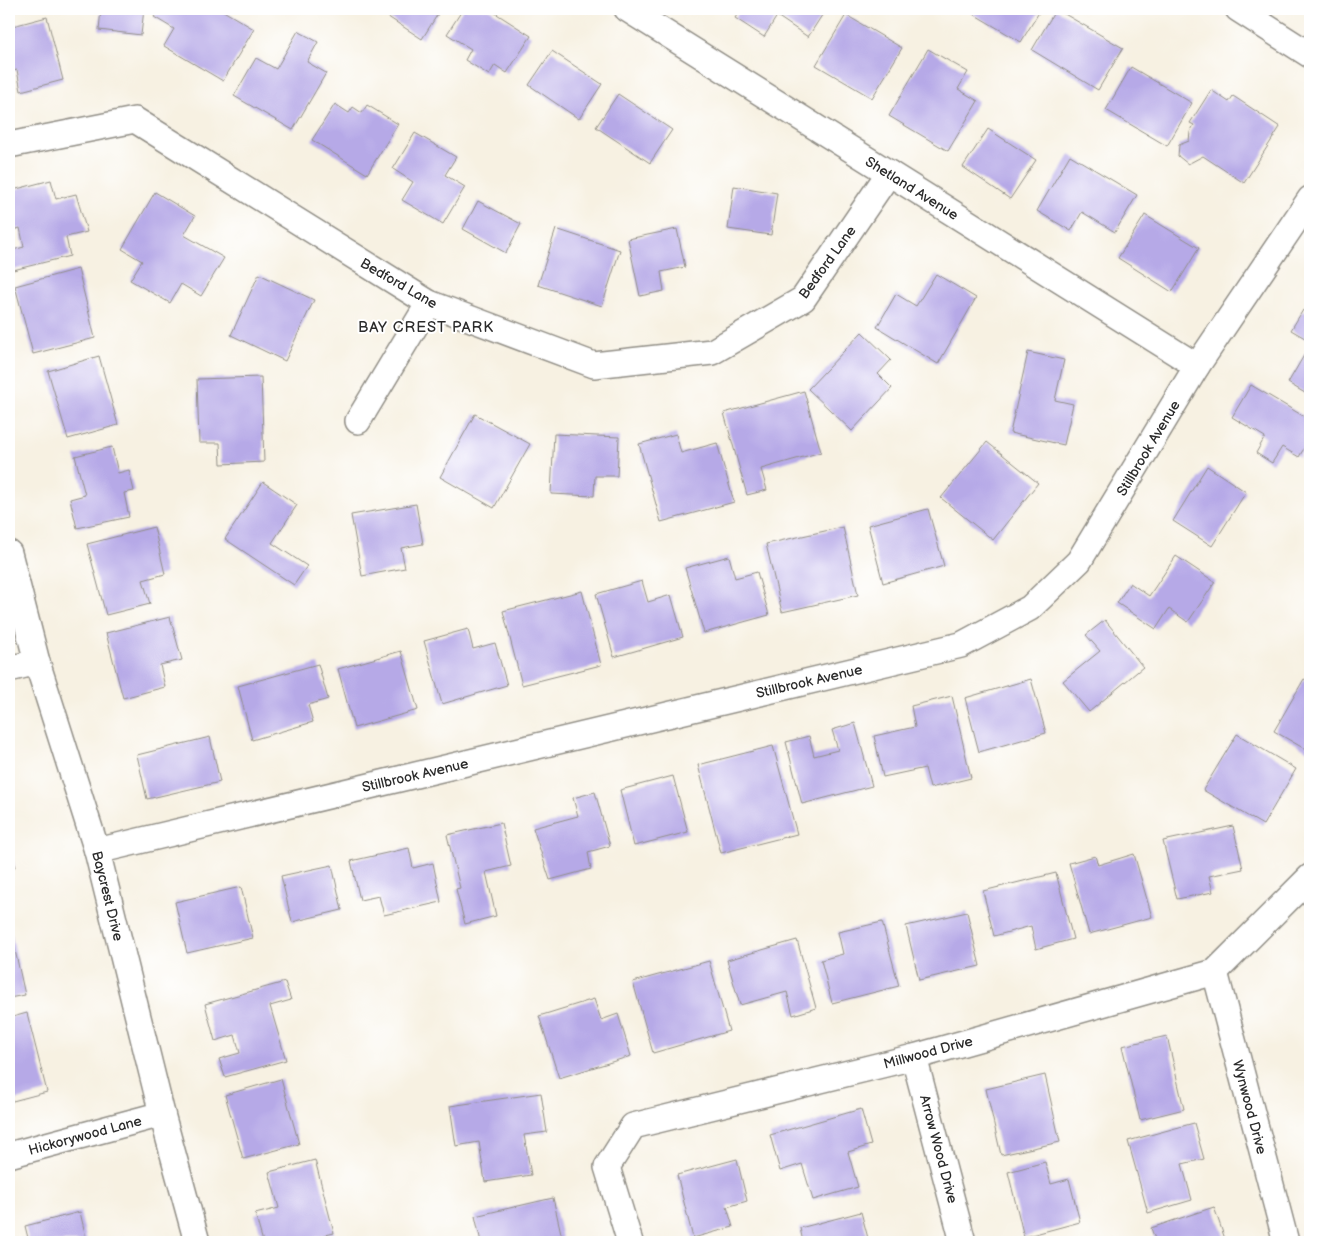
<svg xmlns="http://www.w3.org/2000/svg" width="1319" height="1251" font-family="'Balsamiq Sans',sans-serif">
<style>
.building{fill:#b6a9e7}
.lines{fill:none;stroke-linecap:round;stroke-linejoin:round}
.street-casing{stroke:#918e86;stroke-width:28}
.street{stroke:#fff;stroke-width:25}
.labels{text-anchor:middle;stroke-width:4;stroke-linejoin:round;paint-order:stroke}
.street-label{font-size:14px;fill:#2b2b2b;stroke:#fff}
.neighbourhood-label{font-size:15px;letter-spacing:1px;fill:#2b2b2b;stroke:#fff}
</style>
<rect width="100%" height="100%" fill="#fff"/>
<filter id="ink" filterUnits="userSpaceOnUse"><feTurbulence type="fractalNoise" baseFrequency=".02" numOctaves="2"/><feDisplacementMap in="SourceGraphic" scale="10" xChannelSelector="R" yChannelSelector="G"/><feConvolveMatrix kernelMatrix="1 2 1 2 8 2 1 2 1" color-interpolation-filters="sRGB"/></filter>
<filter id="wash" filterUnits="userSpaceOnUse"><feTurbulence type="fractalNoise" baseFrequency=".0096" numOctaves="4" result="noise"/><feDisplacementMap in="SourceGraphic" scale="20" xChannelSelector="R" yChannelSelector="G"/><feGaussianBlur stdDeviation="1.12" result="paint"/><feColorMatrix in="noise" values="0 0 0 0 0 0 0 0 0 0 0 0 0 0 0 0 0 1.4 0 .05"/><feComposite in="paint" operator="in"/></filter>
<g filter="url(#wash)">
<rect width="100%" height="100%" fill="#f7f1e2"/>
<g id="blocks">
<g class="building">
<path d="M 101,9 L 144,9 L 141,35 L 99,30 Z"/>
<path d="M 159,9 L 180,9 L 184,11 L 186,9 L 220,9 L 254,29 L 223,81 L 164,46 L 174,29 L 154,17 Z"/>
<path d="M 381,9 L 441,9 L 422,39 L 379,11 Z"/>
<path d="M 463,9 L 489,9 L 531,36 L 507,73 L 495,65 L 489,75 L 465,60 L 471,49 L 447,34 Z"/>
<path d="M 741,9 L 826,9 L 808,37 L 777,16 L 764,37 L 735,18 Z"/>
<path d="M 965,9 L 1041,9 L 1021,42 Z"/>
<path d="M 1056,9 L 1123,48 L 1098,90 L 1032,50 Z"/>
<path d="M 846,15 L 902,48 L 872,98 L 816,65 Z"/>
<path d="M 47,17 L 63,80 L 21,91 L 17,70 L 9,72 L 9,27 Z"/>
<path d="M 298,31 L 318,42 L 307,62 L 326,73 L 293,130 L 234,96 L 256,58 L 276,69 Z"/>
<path d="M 928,49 L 968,72 L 958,89 L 978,101 L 948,151 L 889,116 Z"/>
<path d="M 552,51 L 602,84 L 579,119 L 529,85 Z"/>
<path d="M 1131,67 L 1192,103 L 1167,146 L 1106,110 Z"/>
<path d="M 1211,90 L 1229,102 L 1233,96 L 1280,127 L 1244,183 L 1203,156 L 1188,164 L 1178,156 L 1179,145 L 1189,141 L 1190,132 L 1194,125 L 1190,123 Z"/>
<path d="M 618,94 L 672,130 L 650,163 L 596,127 Z"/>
<path d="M 335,104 L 349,113 L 353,107 L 362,113 L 367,105 L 398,124 L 367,174 L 312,140 Z"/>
<path d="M 988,129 L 1036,160 L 1010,199 L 963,167 Z"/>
<path d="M 415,133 L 456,157 L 445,175 L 465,187 L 443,224 L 402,200 L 413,182 L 393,169 Z"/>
<path d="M 1070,155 L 1137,195 L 1115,232 L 1082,212 L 1071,231 L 1037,211 Z"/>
<path d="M 51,180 L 56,199 L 76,194 L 87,232 L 66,237 L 70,256 L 9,271 L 9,251 L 24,247 L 20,228 L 9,231 L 9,191 Z"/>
<path d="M 734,186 L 777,193 L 771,235 L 728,229 Z"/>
<path d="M 155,192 L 195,216 L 184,235 L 224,258 L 201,296 L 181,284 L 170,303 L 130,280 L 142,261 L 122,249 Z"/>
<path d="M 478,201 L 521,224 L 506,253 L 463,229 Z"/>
<path d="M 1145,215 L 1199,248 L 1172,292 L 1118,258 Z"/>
<path d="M 556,229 L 620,250 L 602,306 L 538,285 Z"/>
<path d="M 677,229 L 685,267 L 661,272 L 664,291 L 640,296 L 628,239 Z"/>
<path d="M 78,269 L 95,338 L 33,354 L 15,286 Z"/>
<path d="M 259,274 L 314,300 L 285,361 L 231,335 Z"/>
<path d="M 936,274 L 976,298 L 938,364 L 877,327 L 896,294 L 916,306 Z"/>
<path d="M 1303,310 L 1310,314 L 1310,341 L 1291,330 Z"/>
<path d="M 862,332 L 891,360 L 878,374 L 892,388 L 852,431 L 808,389 Z"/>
<path d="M 1310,345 L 1310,396 L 1288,383 Z"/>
<path d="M 1028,352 L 1064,360 L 1055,400 L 1073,404 L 1064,445 L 1010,433 Z"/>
<path d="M 99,356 L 118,425 L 68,439 L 48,371 Z"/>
<path d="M 261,377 L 264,462 L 221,464 L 220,443 L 199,443 L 197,379 Z"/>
<path d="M 1251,385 L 1310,420 L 1310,438 L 1299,457 L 1282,447 L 1272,463 L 1256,453 L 1265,437 L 1232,417 Z"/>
<path d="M 804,391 L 821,452 L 761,469 L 767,490 L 747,495 L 724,413 Z"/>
<path d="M 475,414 L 530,444 L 494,508 L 440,477 Z"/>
<path d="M 554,434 L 619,437 L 617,476 L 595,476 L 594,496 L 551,494 Z"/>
<path d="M 676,434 L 681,453 L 717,443 L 734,502 L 661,522 L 639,444 Z"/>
<path d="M 987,442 L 1038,483 L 993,540 L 941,498 Z"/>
<path d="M 112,447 L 118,473 L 129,470 L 134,491 L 124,493 L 129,517 L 77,528 L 70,499 L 85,495 L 75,456 Z"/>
<path d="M 1207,466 L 1246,492 L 1212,546 L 1173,521 Z"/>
<path d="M 263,482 L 297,505 L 272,543 L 307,566 L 294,585 L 225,539 Z"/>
<path d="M 416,504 L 423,544 L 401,548 L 405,568 L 362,576 L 351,515 Z"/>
<path d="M 928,509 L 944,566 L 883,583 L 868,525 Z"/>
<path d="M 154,527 L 165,574 L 143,580 L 150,604 L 106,615 L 87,544 Z"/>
<path d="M 843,527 L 858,595 L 782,612 L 766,544 Z"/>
<path d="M 729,556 L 735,578 L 757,572 L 769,615 L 704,633 L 685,568 Z"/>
<path d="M 1176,556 L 1215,582 L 1188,622 L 1169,609 L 1156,629 L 1117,603 L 1130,583 L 1149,596 Z"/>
<path d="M 642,581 L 648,602 L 671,595 L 683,637 L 614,657 L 596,594 Z"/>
<path d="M 582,591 L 601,665 L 522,685 L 503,611 Z"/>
<path d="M 170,617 L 182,660 L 160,665 L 165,687 L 123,698 L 106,633 Z"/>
<path d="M 1105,620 L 1143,667 L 1089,712 L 1063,681 L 1100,651 L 1086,635 Z"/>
<path d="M 468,629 L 473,649 L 495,643 L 507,685 L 442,704 L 424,641 Z"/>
<path d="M 401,651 L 418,710 L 354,728 L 338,669 Z"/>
<path d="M 318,664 L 328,699 L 308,705 L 313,722 L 252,740 L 238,686 Z"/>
<path d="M 1031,679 L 1046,733 L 979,752 L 965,698 Z"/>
<path d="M 1304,679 L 1310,682 L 1310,752 L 1274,731 Z"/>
<path d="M 952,696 L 971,778 L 930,788 L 925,768 L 883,777 L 874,736 L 915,727 L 911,706 Z"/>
<path d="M 855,723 L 872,786 L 802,804 L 786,742 L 809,736 L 814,756 L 838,750 L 832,730 Z"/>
<path d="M 1237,734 L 1296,769 L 1263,825 L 1203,790 Z"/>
<path d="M 210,737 L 220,782 L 147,799 L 137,755 Z"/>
<path d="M 773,746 L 797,834 L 721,853 L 698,765 Z"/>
<path d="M 673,776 L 688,832 L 634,846 L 620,790 Z"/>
<path d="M 595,792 L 610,846 L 588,852 L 591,869 L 550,880 L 533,828 L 578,816 L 573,798 Z"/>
<path d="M 501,823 L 511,866 L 486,872 L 496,916 L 465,924 L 456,889 L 460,888 L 447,835 Z"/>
<path d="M 1233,826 L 1243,869 L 1209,876 L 1213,892 L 1177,899 L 1163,841 Z"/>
<path d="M 9,846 L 15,867 L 9,869 Z"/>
<path d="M 409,848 L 413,868 L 433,863 L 441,902 L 384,915 L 379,896 L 360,900 L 351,861 Z"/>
<path d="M 1134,854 L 1152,917 L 1089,934 L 1069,863 L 1095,856 L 1098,865 Z"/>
<path d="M 332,865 L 342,910 L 292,922 L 281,876 Z"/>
<path d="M 1056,873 L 1073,939 L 1036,949 L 1031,926 L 994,936 L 983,891 Z"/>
<path d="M 241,887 L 253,938 L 187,953 L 175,902 Z"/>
<path d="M 967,912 L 980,966 L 919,980 L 906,926 Z"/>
<path d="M 882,922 L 899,986 L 832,1003 L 821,960 L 843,954 L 838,932 Z"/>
<path d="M 11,932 L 25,995 L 9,998 L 9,933 Z"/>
<path d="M 797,940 L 816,1008 L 793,1015 L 787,992 L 740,1005 L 727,960 Z"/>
<path d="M 709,961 L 729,1031 L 653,1053 L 633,982 Z"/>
<path d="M 285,982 L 291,1000 L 270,1006 L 286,1060 L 225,1077 L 219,1059 L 240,1053 L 235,1035 L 215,1041 L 205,1004 Z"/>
<path d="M 594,999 L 601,1020 L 618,1014 L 631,1056 L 559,1078 L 539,1016 Z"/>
<path d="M 27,1013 L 47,1092 L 9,1102 L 9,1018 Z"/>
<path d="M 1167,1036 L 1184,1109 L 1140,1120 L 1122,1046 Z"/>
<path d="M 1045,1075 L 1060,1142 L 1001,1155 L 986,1089 Z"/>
<path d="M 281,1079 L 299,1144 L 243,1159 L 225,1095 Z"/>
<path d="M 541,1093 L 547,1132 L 524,1135 L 531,1175 L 485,1182 L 479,1142 L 456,1146 L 450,1106 Z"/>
<path d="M 861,1109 L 871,1145 L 848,1152 L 858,1187 L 813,1200 L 802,1164 L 780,1171 L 770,1135 Z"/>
<path d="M 1194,1123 L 1204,1159 L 1182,1164 L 1192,1200 L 1148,1213 L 1128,1141 Z"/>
<path d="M 737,1159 L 747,1201 L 727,1207 L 733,1227 L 693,1238 L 677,1175 Z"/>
<path d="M 315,1160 L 334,1233 L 297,1242 L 263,1242 L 255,1214 L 279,1208 L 269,1172 Z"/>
<path d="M 1045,1162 L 1051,1184 L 1069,1179 L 1080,1222 L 1024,1237 L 1008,1172 Z"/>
<path d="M 553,1198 L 563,1242 L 481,1242 L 475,1216 Z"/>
<path d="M 1214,1207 L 1226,1242 L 1156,1242 L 1151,1228 Z"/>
<path d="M 80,1212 L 87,1242 L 29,1242 L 25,1226 Z"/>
<path d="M 861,1212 L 869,1242 L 803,1242 L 800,1228 Z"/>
</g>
</g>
</g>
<g filter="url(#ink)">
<use href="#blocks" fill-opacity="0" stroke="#918e86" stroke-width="1"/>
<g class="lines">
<g class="street-casing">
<g id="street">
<path d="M 627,9 L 1197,366"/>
<path d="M 1238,9 L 1310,55"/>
<path d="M 9,145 L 135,120 L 429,303 L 594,365 L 712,352 L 803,299 L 889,173"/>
<path d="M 358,421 L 429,303"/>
<path d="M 9,553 L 37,662 L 97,851 L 162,1114 L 197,1242"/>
<path d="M 9,669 L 37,662"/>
<path d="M 97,851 L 961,645 L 1030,608 L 1079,561 L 1197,366 L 1310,199"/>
<path d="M 1215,972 L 1286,1242"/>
<path d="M 914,1057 L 963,1242"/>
<path d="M 9,1155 L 162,1114"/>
<path d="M 630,1242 L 607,1167 L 633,1126 L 914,1057 L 1215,972 L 1310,877"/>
</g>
</g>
<use href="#street" class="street"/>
</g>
</g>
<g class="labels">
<g class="street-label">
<text transform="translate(912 188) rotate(32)" y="5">Shetland Avenue</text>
<text transform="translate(827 262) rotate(-54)" y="5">Bedford Lane</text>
<text transform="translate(399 283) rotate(30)" y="5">Bedford Lane</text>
<text transform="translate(1148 448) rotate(-59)" y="5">Stillbrook Avenue</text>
<text transform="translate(809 681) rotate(-13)" y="5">Stillbrook Avenue</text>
<text transform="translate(415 775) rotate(-13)" y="5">Stillbrook Avenue</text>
<text transform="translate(108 896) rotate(76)" y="5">Baycrest Drive</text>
<text transform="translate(928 1052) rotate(-15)" y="5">Millwood Drive</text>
<text transform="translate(1250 1107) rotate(75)" y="5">Wynwood Drive</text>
<text transform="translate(85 1135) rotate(-15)" y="5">Hickorywood Lane</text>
<text transform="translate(939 1149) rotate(75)" y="5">Arrow Wood Drive</text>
</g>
<g class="neighbourhood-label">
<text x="426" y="332">BAY CREST PARK</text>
</g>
</g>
<rect width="1319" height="1251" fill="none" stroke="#fff" stroke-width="30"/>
</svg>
